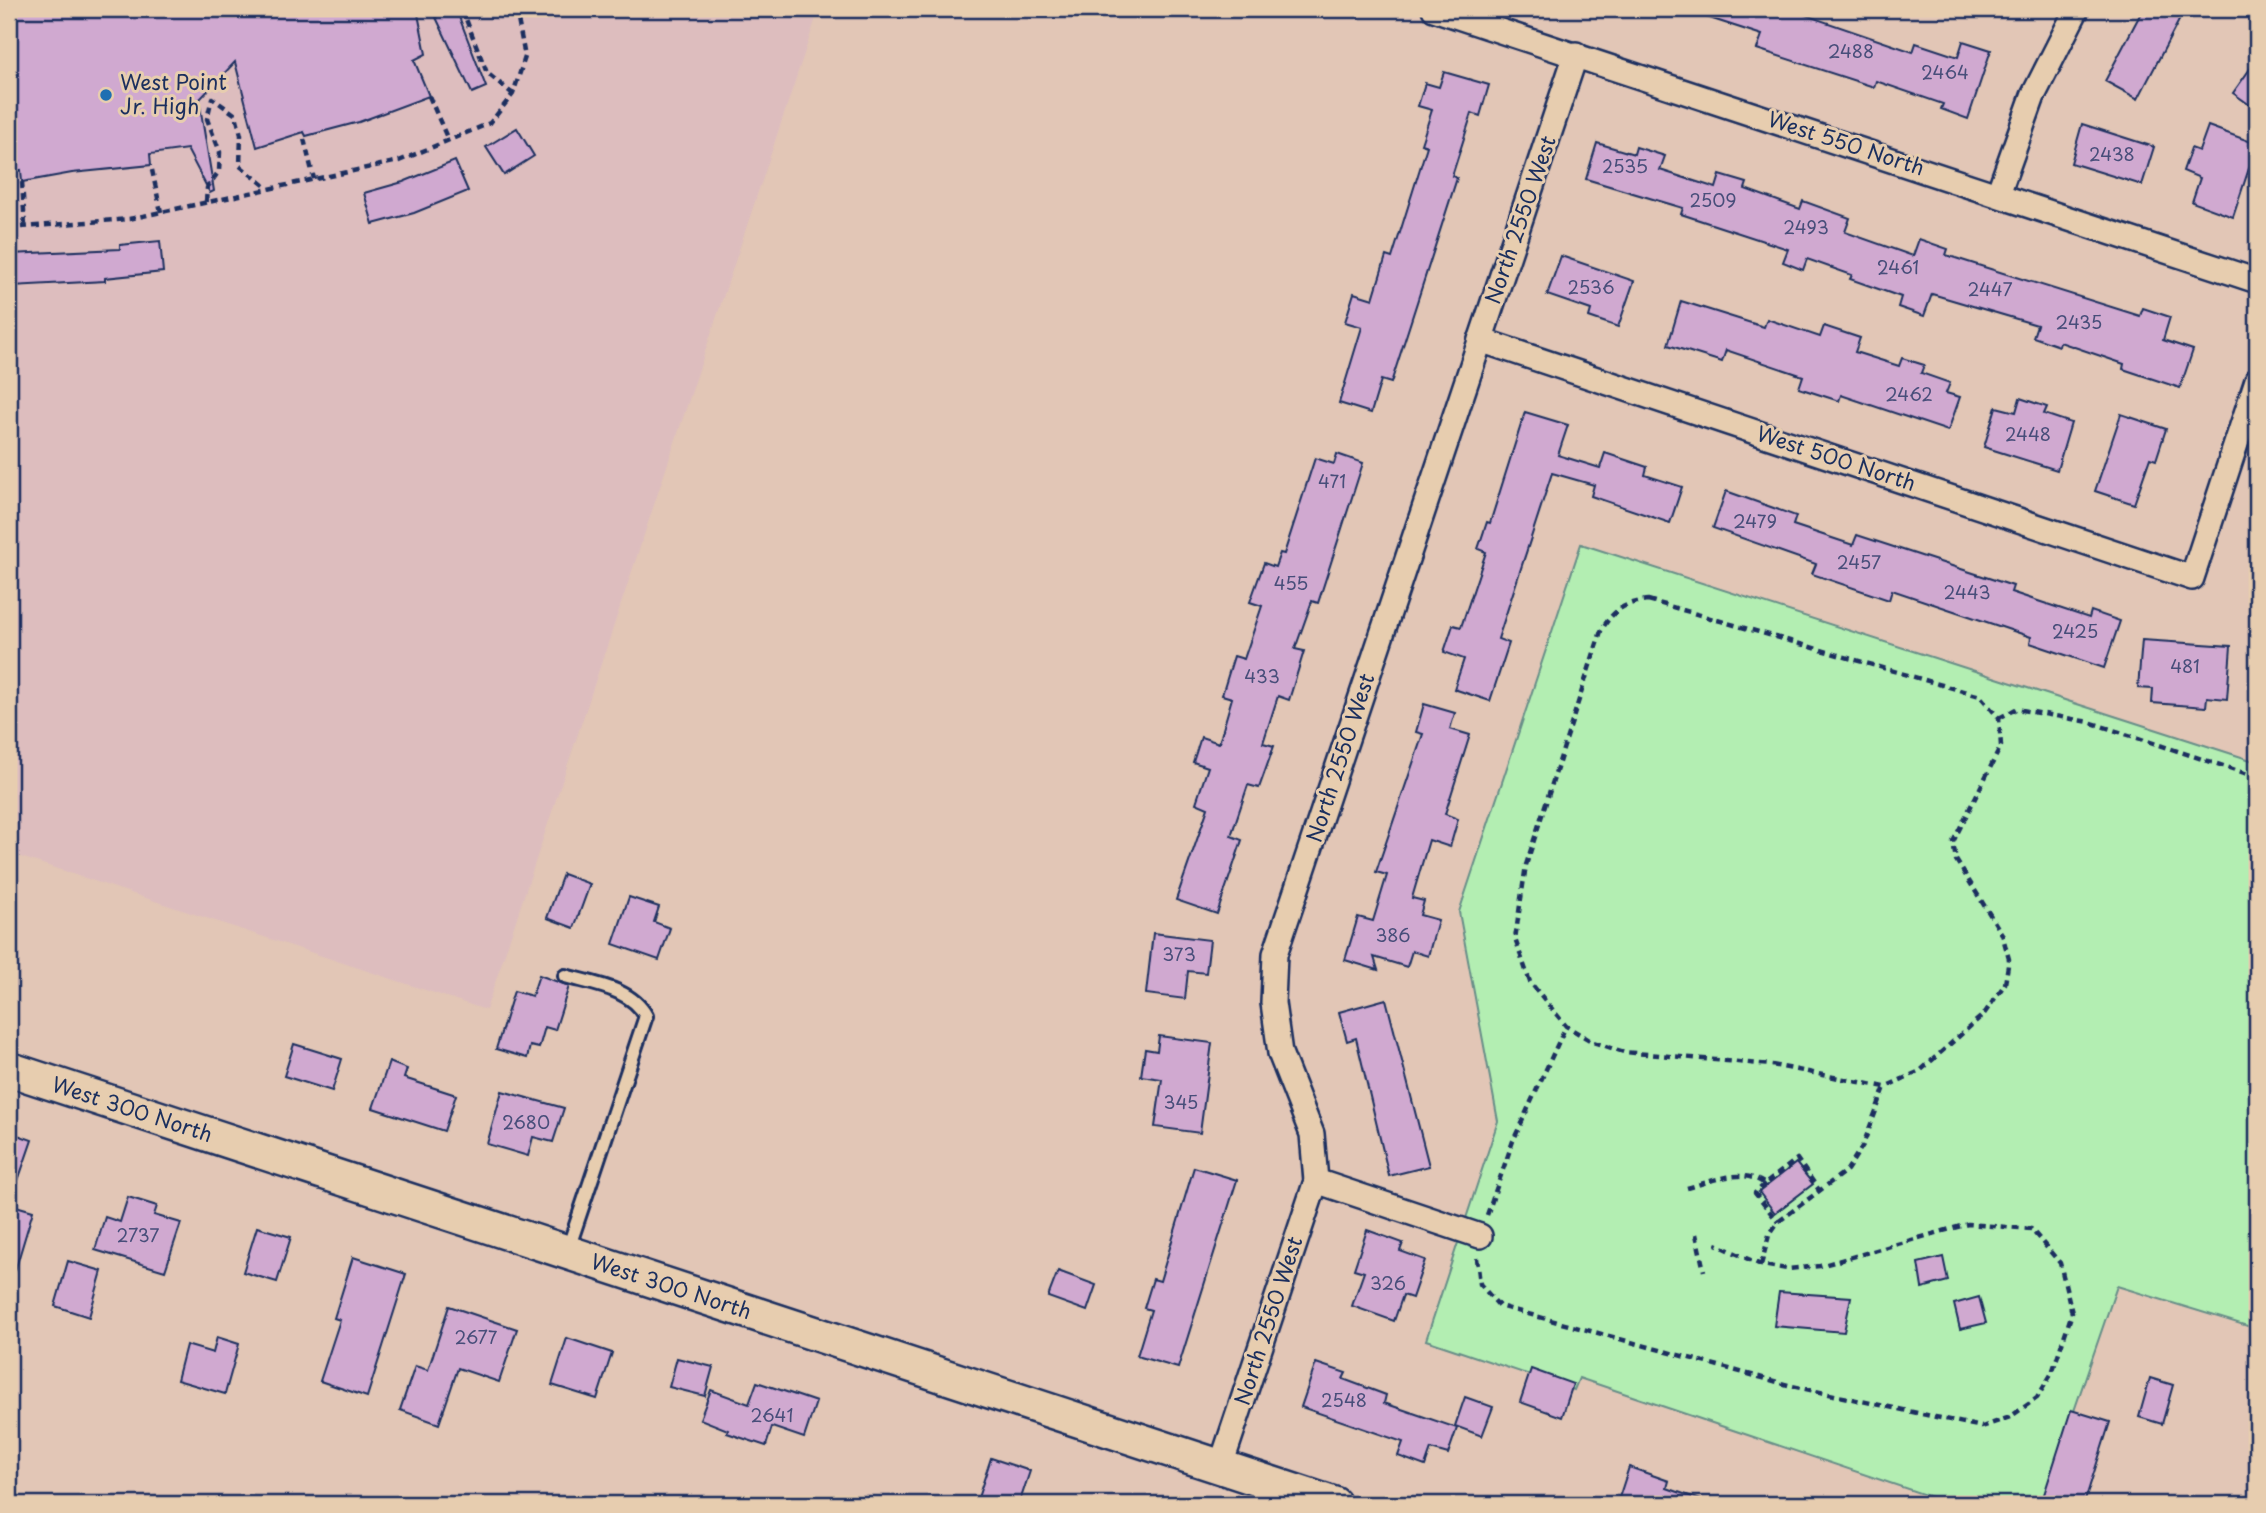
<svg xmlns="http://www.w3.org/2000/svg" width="2266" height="1513" font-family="'Playpen Sans',sans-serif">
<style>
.built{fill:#ddbdbe}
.green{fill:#b3eeb2;stroke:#678e88;stroke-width:2}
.building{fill:#d0a9d0;stroke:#1b2f5e;stroke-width:2}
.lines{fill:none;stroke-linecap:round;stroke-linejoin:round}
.service-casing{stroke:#1b2f5e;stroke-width:18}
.minor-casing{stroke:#1b2f5e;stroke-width:28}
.secondary-casing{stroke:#1b2f5e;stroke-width:38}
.path{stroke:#1b2f5e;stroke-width:4.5;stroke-dasharray:7 5;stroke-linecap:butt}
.service{stroke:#e7cdaf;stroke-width:12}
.minor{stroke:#e7cdaf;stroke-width:23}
.secondary{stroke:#e7cdaf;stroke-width:33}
.poi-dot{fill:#1f6fb2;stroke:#e7cdaf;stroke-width:2.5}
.labels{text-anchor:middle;stroke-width:6;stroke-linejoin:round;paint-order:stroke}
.number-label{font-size:18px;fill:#484e7a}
.poi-label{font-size:21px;fill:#1b2f5e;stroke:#e7cdaf;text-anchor:start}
.street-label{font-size:21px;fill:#1b2f5e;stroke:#e7cdaf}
</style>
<rect width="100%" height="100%" fill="#e2c6b6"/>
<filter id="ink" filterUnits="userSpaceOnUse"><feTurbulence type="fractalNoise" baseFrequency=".0143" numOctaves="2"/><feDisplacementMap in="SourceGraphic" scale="14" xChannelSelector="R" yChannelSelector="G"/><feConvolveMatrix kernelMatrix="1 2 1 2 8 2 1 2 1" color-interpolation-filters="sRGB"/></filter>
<g filter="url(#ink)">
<path class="built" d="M 9,9 L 819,9 L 486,1010 L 9,853 Z"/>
<path class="green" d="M 1581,544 L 2257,762 L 2257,1329 L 2117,1286 L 2042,1504 L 1952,1504 L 1579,1378 L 1574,1390 L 1426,1340 L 1498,1121 L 1459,912 Z"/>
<g class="building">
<path d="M 9,9 L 417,9 L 426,54 L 414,60 L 429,96 L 359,122 L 306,136 L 304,132 L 257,147 L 235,62 L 199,100 L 214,191 L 210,193 L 187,149 L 150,154 L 151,165 L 72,173 L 22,182 L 21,170 L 9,172 Z"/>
<path d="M 432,9 L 456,9 L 486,87 L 472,93 Z"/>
<path d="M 1695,9 L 1807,9 L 1805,15 L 1913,52 L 1916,43 L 1958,57 L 1963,41 L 1991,50 L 1968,119 L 1941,109 L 1943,104 L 1876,81 L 1874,87 L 1757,49 L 1762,35 L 1694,13 Z"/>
<path d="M 2143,9 L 2185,9 L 2138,99 L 2105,81 Z"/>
<path d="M 2257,59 L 2257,110 L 2233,93 Z"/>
<path d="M 1444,72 L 1489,85 L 1480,116 L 1472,113 L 1452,176 L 1457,178 L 1391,383 L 1381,380 L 1371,413 L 1339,403 L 1362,327 L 1345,322 L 1354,293 L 1373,299 L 1386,256 L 1392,258 L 1427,146 L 1421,144 L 1432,110 L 1418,106 L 1425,83 L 1439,87 Z"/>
<path d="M 2082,124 L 2154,147 L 2142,185 L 2071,163 Z"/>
<path d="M 2208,126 L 2257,144 L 2233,217 L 2192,202 L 2200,178 L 2183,171 L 2191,148 L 2199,151 Z"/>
<path d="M 517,128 L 534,156 L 504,175 L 486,147 Z"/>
<path d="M 1597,143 L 1634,154 L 1636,147 L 1665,156 L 1660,170 L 1716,188 L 1720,175 L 1747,183 L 1745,189 L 1800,209 L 1803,201 L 1850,218 L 1845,232 L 1913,256 L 1919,239 L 1948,249 L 1946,255 L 2140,316 L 2143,308 L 2170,317 L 2163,340 L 2193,350 L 2180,388 L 2123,369 L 2124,364 L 2060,342 L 2059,346 L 2033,337 L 2037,325 L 1932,294 L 1924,316 L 1898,307 L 1901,297 L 1850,279 L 1852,275 L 1807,259 L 1803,270 L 1783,262 L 1788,249 L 1681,214 L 1683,208 L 1586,179 Z"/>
<path d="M 455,161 L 468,191 L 414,213 L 373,224 L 364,193 L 403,182 Z"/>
<path d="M 160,241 L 163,272 L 105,278 L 105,281 L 12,286 L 10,254 L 120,249 L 120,245 Z"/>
<path d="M 1561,256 L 1634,281 L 1618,327 L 1589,317 L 1591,310 L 1547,295 Z"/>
<path d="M 1681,301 L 1764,327 L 1767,319 L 1820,337 L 1824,326 L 1860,338 L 1855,352 L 1899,366 L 1902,358 L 1924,365 L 1921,373 L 1950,383 L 1946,393 L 1960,397 L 1948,431 L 1841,395 L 1839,401 L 1799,388 L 1803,376 L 1726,350 L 1722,362 L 1668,345 Z"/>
<path d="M 2020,398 L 2047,407 L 2044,414 L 2071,423 L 2057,470 L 1984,447 L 1996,407 L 2016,412 Z"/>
<path d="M 1525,412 L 1568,425 L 1558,455 L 1600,468 L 1605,453 L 1647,467 L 1645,475 L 1682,487 L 1670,523 L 1591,496 L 1594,485 L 1552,473 L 1498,639 L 1509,643 L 1490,701 L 1454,689 L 1464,659 L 1444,652 L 1453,625 L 1461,627 L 1486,552 L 1478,549 L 1487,522 L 1490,523 Z"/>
<path d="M 2121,414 L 2166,429 L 2156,460 L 2150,458 L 2134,504 L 2095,491 Z"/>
<path d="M 1337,454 L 1363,463 L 1318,603 L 1312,601 L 1295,649 L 1304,651 L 1289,700 L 1278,696 L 1263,743 L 1274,746 L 1259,788 L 1248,785 L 1231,836 L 1242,840 L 1217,914 L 1176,900 L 1208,808 L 1196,803 L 1208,767 L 1193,762 L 1201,737 L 1219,743 L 1232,698 L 1222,695 L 1234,656 L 1244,659 L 1262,606 L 1250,602 L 1264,563 L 1275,567 L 1280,553 L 1284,554 L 1315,458 L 1334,464 Z"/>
<path d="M 1726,491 L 1796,516 L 1793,525 L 1853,545 L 1857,535 L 2013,586 L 2011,592 L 2089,618 L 2091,611 L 2120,621 L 2104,668 L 2030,643 L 2031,637 L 1892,590 L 1889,600 L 1812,574 L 1816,564 L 1713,528 Z"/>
<path d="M 2142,640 L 2231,646 L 2227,699 L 2207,697 L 2206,707 L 2152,703 L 2153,689 L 2138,688 Z"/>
<path d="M 1424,704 L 1455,713 L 1450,729 L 1470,735 L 1445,814 L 1458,819 L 1450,847 L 1429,840 L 1412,898 L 1424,901 L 1420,915 L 1438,920 L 1428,956 L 1412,951 L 1407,967 L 1374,957 L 1378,970 L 1345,960 L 1358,917 L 1373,921 L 1387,875 L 1376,872 L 1423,734 L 1416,732 Z"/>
<path d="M 563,874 L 590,884 L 574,928 L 547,918 Z"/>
<path d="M 629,897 L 659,907 L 654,922 L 670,928 L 659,960 L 613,944 Z"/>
<path d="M 1153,933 L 1210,940 L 1206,973 L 1188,971 L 1185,999 L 1146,994 Z"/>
<path d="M 539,975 L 569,986 L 555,1030 L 545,1027 L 539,1048 L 530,1046 L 527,1058 L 496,1049 L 514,991 L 532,996 Z"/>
<path d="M 1386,999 L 1429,1166 L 1389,1176 L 1356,1038 L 1347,1041 L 1339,1012 Z"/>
<path d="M 1159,1036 L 1212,1043 L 1200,1133 L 1155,1127 L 1162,1079 L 1141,1076 L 1145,1049 L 1157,1051 Z"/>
<path d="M 294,1044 L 342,1059 L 332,1091 L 284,1076 Z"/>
<path d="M 389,1062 L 407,1069 L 404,1078 L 456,1095 L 444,1131 L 373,1108 Z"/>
<path d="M 502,1091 L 564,1108 L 553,1142 L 533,1137 L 528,1156 L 487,1144 Z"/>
<path d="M 9,1132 L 32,1140 L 12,1198 L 9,1197 Z"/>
<path d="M 1796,1163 L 1813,1184 L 1775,1213 L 1759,1192 Z"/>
<path d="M 1194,1167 L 1237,1180 L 1178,1368 L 1137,1356 L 1151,1310 L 1144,1308 L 1153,1279 L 1160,1281 Z"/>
<path d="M 128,1197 L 157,1206 L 154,1215 L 181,1223 L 165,1271 L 95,1250 L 105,1217 L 120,1222 Z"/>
<path d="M 9,1204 L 33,1211 L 14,1274 L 9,1273 Z"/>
<path d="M 257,1227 L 291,1237 L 277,1282 L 243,1272 Z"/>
<path d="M 1367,1230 L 1403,1243 L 1400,1251 L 1425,1260 L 1412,1298 L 1403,1295 L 1394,1321 L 1352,1306 L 1364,1272 L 1354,1269 Z"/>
<path d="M 353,1257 L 406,1274 L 367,1397 L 320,1381 L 340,1320 L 334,1318 Z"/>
<path d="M 1943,1257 L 1948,1281 L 1922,1288 L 1918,1263 Z"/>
<path d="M 68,1261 L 102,1271 L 89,1317 L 55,1306 Z"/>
<path d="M 1058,1271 L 1096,1285 L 1087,1311 L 1048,1297 Z"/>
<path d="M 1779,1292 L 1851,1297 L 1844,1332 L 1774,1326 Z"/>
<path d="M 1979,1297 L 1986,1323 L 1960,1329 L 1954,1304 Z"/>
<path d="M 449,1306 L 517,1329 L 499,1382 L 458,1368 L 439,1424 L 400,1410 L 415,1366 L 428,1370 Z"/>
<path d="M 217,1337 L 239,1344 L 225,1394 L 177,1380 L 186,1345 L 213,1353 Z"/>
<path d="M 567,1338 L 612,1353 L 597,1399 L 552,1385 Z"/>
<path d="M 677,1358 L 713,1367 L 705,1396 L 669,1387 Z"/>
<path d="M 1316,1363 L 1346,1373 L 1343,1379 L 1386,1395 L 1384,1403 L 1457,1428 L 1448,1454 L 1431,1449 L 1425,1466 L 1398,1456 L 1403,1442 L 1301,1407 Z"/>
<path d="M 1531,1369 L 1573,1384 L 1562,1417 L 1520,1402 Z"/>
<path d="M 2150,1378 L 2173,1385 L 2162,1424 L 2139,1417 Z"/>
<path d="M 757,1382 L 816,1402 L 804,1438 L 772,1427 L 766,1446 L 727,1433 L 728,1430 L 700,1419 L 711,1390 L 749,1404 Z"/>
<path d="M 1465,1397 L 1493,1407 L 1482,1436 L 1455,1426 Z"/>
<path d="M 2071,1410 L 2110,1422 L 2084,1504 L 2041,1504 Z"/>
<path d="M 991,1458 L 1030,1471 L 1019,1504 L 976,1504 Z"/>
<path d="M 1629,1467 L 1669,1481 L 1667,1488 L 1704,1501 L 1704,1504 L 1617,1504 Z"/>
</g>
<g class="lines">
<g class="service-casing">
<path id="service" d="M 565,976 C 593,984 631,988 646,1016 L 567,1252"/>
</g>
<g class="minor-casing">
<g id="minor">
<path d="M 1434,9 L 2257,281"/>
<path d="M 1998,194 L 2033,96 L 2077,9"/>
<path d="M 1480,340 L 2192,578 L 2257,380"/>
<path d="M 1316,1181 L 1480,1236"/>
<path d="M 1220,1468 L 1316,1181 L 1312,1134 L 1280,1053 L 1273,1003 L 1275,954 L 1576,54"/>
</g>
</g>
<g class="secondary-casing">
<path id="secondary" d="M 9,1069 L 1334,1504"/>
</g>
<g class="path">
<path d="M 462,9 L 487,73 L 513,94"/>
<path d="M 429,96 L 448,140"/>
<path d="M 304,139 L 314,179"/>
<path d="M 152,170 L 161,212"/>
<path d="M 22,182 L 25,226"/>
<path d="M 206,202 L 207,188 L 219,171 L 220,152 L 207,119 L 212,98 L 236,115 L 241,135 L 240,166 L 268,188"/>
<path d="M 9,228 L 129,219 L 399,161 L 490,123 L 513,94 L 525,57 L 516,9"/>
<path d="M 1648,600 L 1980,696 L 1999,718 L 2001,746 L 1953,842 L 1956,860 L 2002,934 L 2009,959 L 2005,984 L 1984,1014 L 1920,1071 L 1885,1087 L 1772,1065 L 1624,1052 L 1593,1042 L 1566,1026 L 1530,982 L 1515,939 L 1526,865 L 1601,631 C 1613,610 1624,603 1648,600 Z"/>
<path d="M 1999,718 L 2016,709 L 2089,722 L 2257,777"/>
<path d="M 1765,1184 L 1755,1193 L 1778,1222"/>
<path d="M 1687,1188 C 1713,1181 1741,1167 1765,1184 L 1797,1159 L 1819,1190"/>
<path d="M 1487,1215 L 1513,1141 L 1566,1026"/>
<path d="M 1696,1234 L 1704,1271"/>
<path d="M 1477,1258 L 1480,1284 L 1499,1306 L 1792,1386 L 1982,1427 L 2010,1417 L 2037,1398 L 2052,1373 L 2072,1313 L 2060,1263 L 2031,1229 L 1968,1224 L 1820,1266 L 1788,1269 L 1761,1265 L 1716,1244"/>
<path d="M 1761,1265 L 1769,1235 L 1778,1222 L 1847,1170 L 1863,1145 L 1885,1087"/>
</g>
<use href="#service" class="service"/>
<use href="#minor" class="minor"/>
<use href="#secondary" class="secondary"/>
</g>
</g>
<circle class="poi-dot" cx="106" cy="95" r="7"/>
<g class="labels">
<g class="number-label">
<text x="1851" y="58">2488</text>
<text x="1945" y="79">2464</text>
<text x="2112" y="161">2438</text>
<text x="1625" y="173">2535</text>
<text x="1713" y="207">2509</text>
<text x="1806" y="234">2493</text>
<text x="1898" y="274">2461</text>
<text x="1591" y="294">2536</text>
<text x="1990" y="296">2447</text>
<text x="2079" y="329">2435</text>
<text x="1909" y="401">2462</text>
<text x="2028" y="441">2448</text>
<text x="1332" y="488">471</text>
<text x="1755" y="528">2479</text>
<text x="1859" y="569">2457</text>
<text x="1291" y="590">455</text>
<text x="1967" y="599">2443</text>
<text x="2075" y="638">2425</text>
<text x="2185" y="673">481</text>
<text x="1262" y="683">433</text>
<text x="1393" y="942">386</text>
<text x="1179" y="961">373</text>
<text x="1181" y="1109">345</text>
<text x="526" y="1129">2680</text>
<text x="138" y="1242">2737</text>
<text x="1388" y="1290">326</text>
<text x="476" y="1344">2677</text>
<text x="1344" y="1407">2548</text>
<text x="772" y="1422">2641</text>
</g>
<g class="poi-label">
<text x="120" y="90">West Point<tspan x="120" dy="24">Jr. High</tspan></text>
</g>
<g class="street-label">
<text transform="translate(1846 144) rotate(18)" y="7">West 550 North</text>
<text transform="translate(1521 220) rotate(-71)" y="7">North 2550 West</text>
<text transform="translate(1836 459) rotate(18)" y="7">West 500 North</text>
<text transform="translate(1341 758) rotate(-72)" y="7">North 2550 West</text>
<text transform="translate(132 1110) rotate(18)" y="7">West 300 North</text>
<text transform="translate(671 1287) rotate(18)" y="7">West 300 North</text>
<text transform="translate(1269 1321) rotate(-72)" y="7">North 2550 West</text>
</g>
</g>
<rect width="2266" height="1513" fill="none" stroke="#e7cdaf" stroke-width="35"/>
<rect x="18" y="18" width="2231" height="1478" fill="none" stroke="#1b2f5e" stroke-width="2.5" filter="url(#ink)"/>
</svg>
